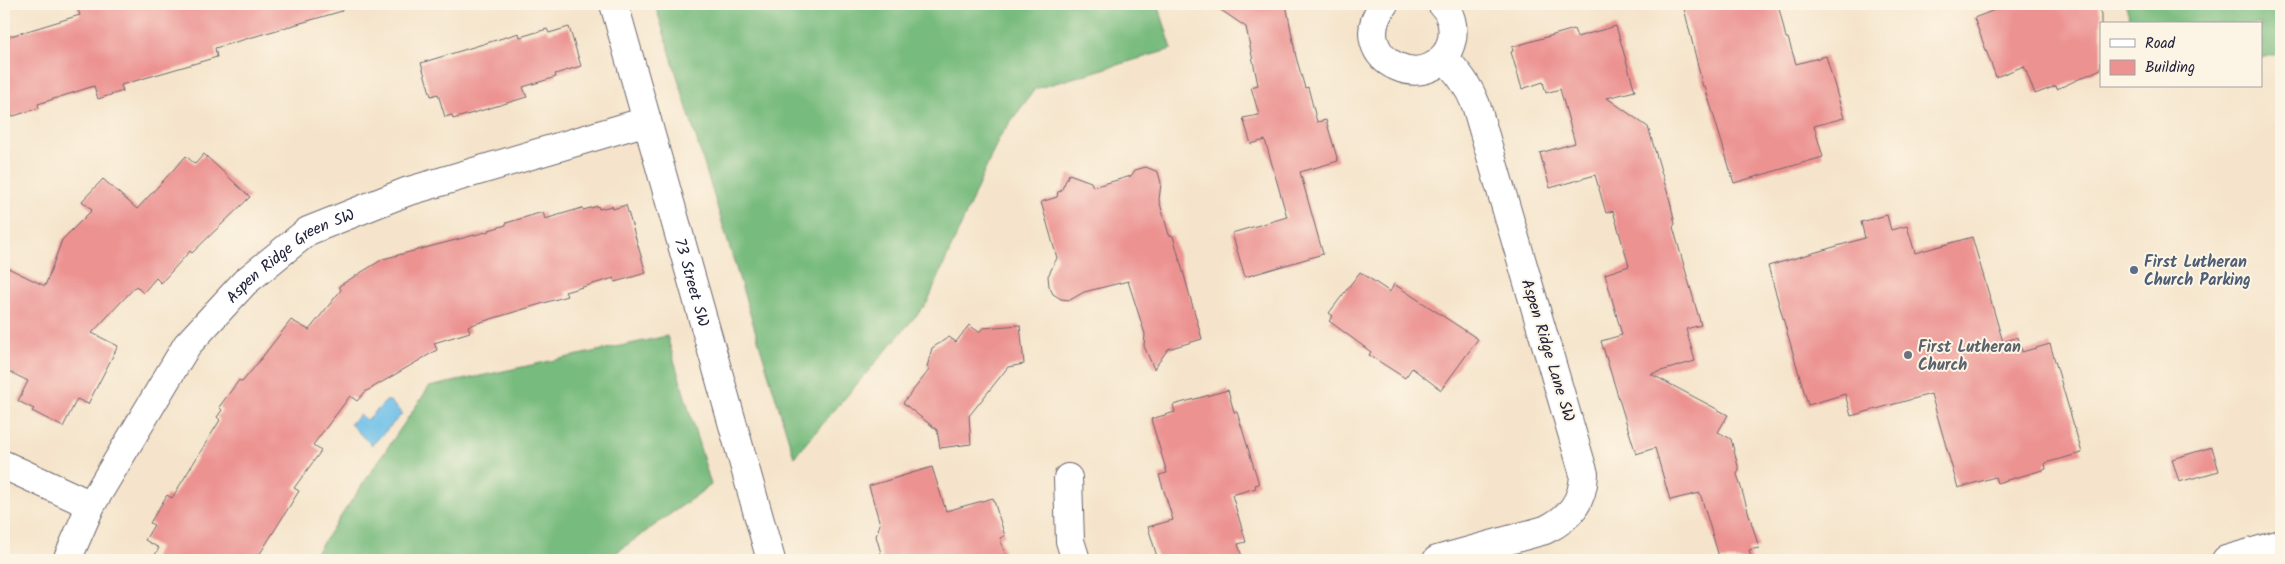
<svg xmlns="http://www.w3.org/2000/svg" width="2285" height="564" font-family="Kalam,sans-serif">
<style>
.forest{fill:#78bb7e;stroke:#4d6e5c}
.water{fill:#6cbfe8;stroke:#477092}
.building{fill:#ec9392}
.lines{fill:none;stroke-linecap:round;stroke-linejoin:round}
.minor-casing{stroke:#6c666d;stroke-width:30}
.minor{stroke:#fff;stroke-width:28}
.service-dot{fill:#5c6f8a;stroke:#fcf5e5;stroke-width:2}
.worship-dot{fill:#6b7280;stroke:#fcf5e5;stroke-width:2}
.labels{text-anchor:middle;stroke-width:4;stroke-linejoin:round;paint-order:stroke}
.street-label{font-size:16px;fill:#22223b;stroke:#fcf5e5}
.service-label{font-size:16px;font-weight:bold;fill:#4e5e75;stroke:#fcf5e5;text-anchor:start}
.worship-label{font-size:16px;font-weight:bold;fill:#5b616d;stroke:#fcf5e5;text-anchor:start}
</style>
<rect width="100%" height="100%" fill="#fcf5e5"/>
<filter id="ink" filterUnits="userSpaceOnUse"><feTurbulence type="fractalNoise" baseFrequency=".02" numOctaves="2"/><feDisplacementMap in="SourceGraphic" scale="10" xChannelSelector="R" yChannelSelector="G"/><feConvolveMatrix kernelMatrix="1 2 1 2 8 2 1 2 1" color-interpolation-filters="sRGB"/></filter>
<filter id="wash" filterUnits="userSpaceOnUse"><feTurbulence type="fractalNoise" baseFrequency=".0096" numOctaves="4" result="noise"/><feDisplacementMap in="SourceGraphic" scale="20" xChannelSelector="R" yChannelSelector="G"/><feGaussianBlur stdDeviation="1.12" result="paint"/><feColorMatrix in="noise" values="0 0 0 0 0 0 0 0 0 0 0 0 0 0 0 0 0 1.4 0 .05"/><feComposite in="paint" operator="in"/></filter>
<g filter="url(#wash)">
<rect width="100%" height="100%" fill="#f5e4cb"/>
<g class="forest">
<path d="M 655,4 L 1158,4 L 1172,49 L 1035,89 L 1000,136 L 927,303 L 794,457 Z"/>
<path d="M 2125,4 L 2281,4 L 2281,53 L 2261,58 L 2261,24 L 2132,24 Z"/>
<path d="M 667,336 L 711,485 L 606,560 L 311,560 L 429,387 Z"/>
</g>
<path class="water" d="M 386,401 L 390,401 L 402,414 L 373,444 L 370,444 L 350,424 L 360,415 L 367,420 Z"/>
<g id="blocks">
<g class="building">
<path d="M 76,4 L 341,4 L 342,11 L 215,48 L 217,57 L 121,85 L 123,91 L 98,99 L 94,86 L 38,104 L 39,108 L 4,119 L 4,38 L 80,15 Z"/>
<path d="M 1212,4 L 1286,4 L 1296,57 L 1305,88 L 1308,87 L 1317,122 L 1326,120 L 1338,161 L 1300,172 L 1323,254 L 1245,277 L 1232,233 L 1287,217 L 1265,140 L 1251,144 L 1243,118 L 1259,115 L 1251,87 L 1258,85 L 1246,27 Z"/>
<path d="M 1683,4 L 1778,4 L 1786,38 L 1788,38 L 1796,64 L 1826,56 L 1844,118 L 1814,126 L 1823,157 L 1734,183 L 1705,87 L 1703,87 Z"/>
<path d="M 2010,4 L 2097,4 L 2101,14 L 2101,69 L 2057,89 L 2056,86 L 2035,94 L 2024,66 L 1996,77 L 1974,18 Z"/>
<path d="M 1616,26 L 1635,91 L 1607,98 L 1648,127 L 1670,201 L 1675,224 L 1673,227 L 1701,325 L 1686,329 L 1695,361 L 1651,374 L 1728,415 L 1718,432 L 1731,439 L 1739,470 L 1737,474 L 1759,548 L 1749,550 L 1752,560 L 1720,560 L 1700,493 L 1670,500 L 1655,448 L 1636,454 L 1601,341 L 1622,335 L 1605,274 L 1629,266 L 1613,211 L 1606,213 L 1595,175 L 1550,188 L 1540,153 L 1575,143 L 1560,89 L 1546,93 L 1543,82 L 1522,89 L 1511,52 L 1513,51 L 1512,47 L 1574,29 L 1577,37 Z"/>
<path d="M 569,27 L 581,66 L 555,74 L 556,77 L 523,87 L 527,97 L 453,119 L 452,115 L 445,117 L 438,94 L 431,96 L 421,63 L 519,33 L 520,37 L 547,29 L 549,33 Z"/>
<path d="M 204,154 L 250,197 L 192,253 L 190,251 L 161,283 L 156,278 L 143,293 L 136,286 L 92,333 L 118,346 L 88,404 L 77,399 L 63,427 L 32,411 L 34,409 L 18,401 L 28,381 L 4,369 L 4,266 L 45,286 L 62,240 L 92,210 L 82,201 L 103,179 L 137,209 L 186,156 L 195,164 Z"/>
<path d="M 1146,167 L 1158,172 L 1161,183 L 1159,200 L 1169,235 L 1173,236 L 1202,339 L 1168,349 L 1154,369 L 1144,346 L 1145,334 L 1128,281 L 1084,292 L 1070,300 L 1061,299 L 1053,294 L 1049,286 L 1048,276 L 1057,258 L 1041,202 L 1057,197 L 1058,192 L 1061,191 L 1069,174 L 1091,182 L 1093,187 L 1131,176 L 1135,170 Z"/>
<path d="M 626,205 L 646,273 L 615,282 L 614,278 L 565,292 L 567,296 L 468,326 L 470,332 L 434,343 L 437,350 L 365,392 L 357,401 L 350,396 L 313,445 L 321,451 L 294,488 L 299,491 L 256,560 L 152,560 L 159,548 L 145,540 L 154,525 L 150,523 L 167,495 L 172,498 L 220,420 L 217,417 L 222,410 L 219,407 L 239,380 L 242,382 L 253,369 L 291,320 L 309,330 L 341,290 L 339,286 L 383,259 L 490,231 L 489,230 L 506,225 L 506,223 L 543,212 L 545,219 L 582,208 L 583,210 L 598,206 L 599,209 L 612,206 L 613,209 Z"/>
<path d="M 1887,215 L 1891,230 L 1907,226 L 1915,253 L 1972,237 L 2003,342 L 2018,337 L 2022,352 L 2050,344 L 2082,453 L 2045,463 L 2046,469 L 1997,483 L 1995,477 L 1958,488 L 1931,394 L 1851,416 L 1845,394 L 1808,405 L 1768,266 L 1865,238 L 1861,222 Z"/>
<path d="M 1360,272 L 1390,292 L 1394,284 L 1478,339 L 1441,390 L 1412,368 L 1405,378 L 1369,355 L 1371,352 L 1329,321 L 1333,316 L 1329,313 Z"/>
<path d="M 969,325 L 979,332 L 983,328 L 1020,325 L 1024,364 L 1008,367 L 969,416 L 971,444 L 940,448 L 937,430 L 903,403 L 930,369 L 927,367 L 932,348 L 949,337 L 956,342 Z"/>
<path d="M 1228,390 L 1234,412 L 1237,412 L 1259,484 L 1255,485 L 1256,488 L 1232,495 L 1246,542 L 1238,544 L 1243,560 L 1158,560 L 1148,527 L 1173,520 L 1159,475 L 1167,473 L 1151,419 L 1175,412 L 1173,405 Z"/>
<path d="M 2212,447 L 2219,471 L 2179,482 L 2172,459 Z"/>
<path d="M 932,467 L 946,511 L 993,498 L 1005,536 L 1000,538 L 1007,560 L 883,560 L 876,536 L 880,524 L 869,486 Z"/>
</g>
</g>
</g>
<g filter="url(#ink)">
<use href="#blocks" fill-opacity="0" stroke="#6c666d" stroke-width="1"/>
<g class="lines">
<g class="minor-casing">
<g id="minor">
<path id="s1" d="M 614,4 L 771,560"/>
<path d="M 1384,4 C 1341,62 1438,101 1452,39 C 1454,27 1451,13 1442,4"/>
<path d="M 4,465 L 91,505"/>
<path d="M 1068,478 L 1070,541 L 1076,560"/>
<path id="s2" d="M 67,560 L 91,505 L 187,345 L 245,282 L 308,231 L 406,192 L 647,121"/>
<path d="M 1437,560 L 1545,530 C 1570,518 1583,502 1584,474 L 1476,105 C 1468,85 1458,72 1443,57"/>
<path d="M 2226,560 L 2281,544"/>
</g>
</g>
<use href="#minor" class="minor"/>
</g>
</g>
<circle class="service-dot" cx="2134" cy="270" r="5"/>
<circle class="worship-dot" cx="1908" cy="355" r="5"/>
<g class="labels">
<g class="street-label">
<text dy="6" stroke="none"><textPath href="#s2" startOffset="385">Aspen Ridge Green SW</textPath></text>
<text dy="6" stroke="none"><textPath href="#s1" startOffset="289">73 Street SW</textPath></text>
<text transform="translate(1549 350) rotate(73)" y="6">Aspen Ridge Lane SW</text>
</g>
<g class="service-label">
<text x="2144" y="267">First Lutheran<tspan x="2144" dy="18">Church Parking</tspan></text>
</g>
<g class="worship-label">
<text x="1918" y="352">First Lutheran<tspan x="1918" dy="18">Church</tspan></text>
</g>
</g>
<rect width="2285" height="564" fill="none" stroke="#fcf5e5" stroke-width="20"/>
<rect x="2100" y="22" width="162" height="65" fill="#fcf5e5" stroke="#a5a1a1"/>
<rect x="2110" y="39" width="25" height="8" fill="#ffffff" stroke="#a5a1a1"/>
<text x="2145" y="48" font-size="15" fill="#22223b">Road</text>
<rect x="2110" y="60" width="25" height="15" fill="#ec9392" stroke="#a5a1a1"/>
<text x="2145" y="72" font-size="15" fill="#22223b">Building</text>
</svg>
